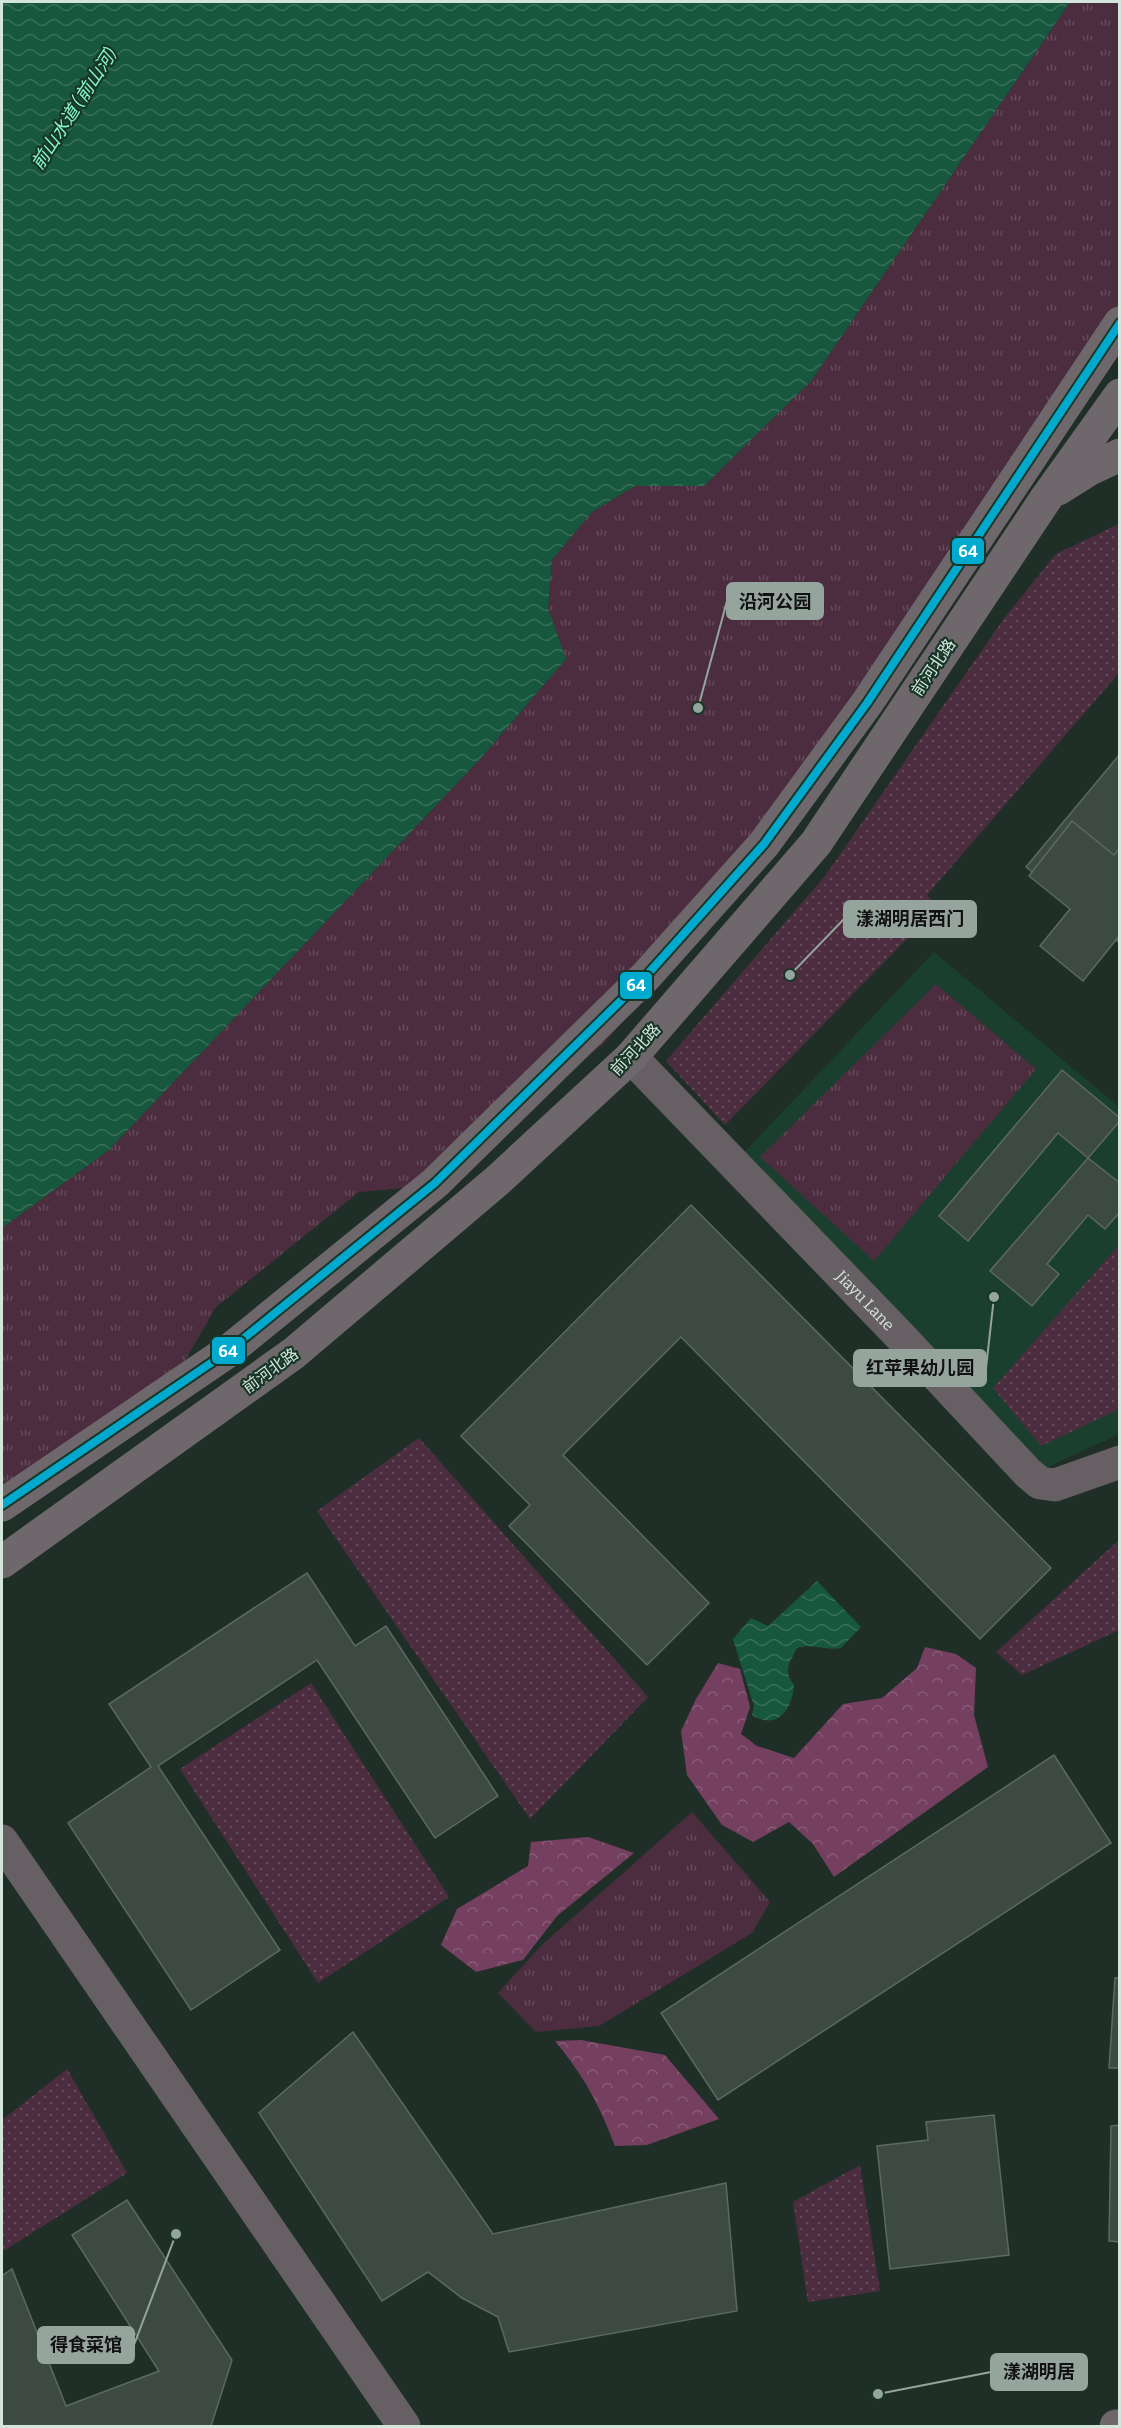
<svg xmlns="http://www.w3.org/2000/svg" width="1121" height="2428" font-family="Bitter,'Noto Sans SC',serif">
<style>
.built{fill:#1b3f2e}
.grass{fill:url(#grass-dots)}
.forest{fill:url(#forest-crowns)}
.park{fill:url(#park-tufts)}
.water{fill:url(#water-waves)}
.building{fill:#3d4a44;stroke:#5c6962;stroke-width:1.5}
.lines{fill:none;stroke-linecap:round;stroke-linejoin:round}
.minor{stroke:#665f63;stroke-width:33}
.major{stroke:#6e686d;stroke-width:33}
.bus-1-casing{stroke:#183628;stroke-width:12}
.bus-1{stroke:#00a9ce;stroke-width:8}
.labels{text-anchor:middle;stroke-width:4.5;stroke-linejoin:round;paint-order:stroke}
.street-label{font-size:16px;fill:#d4e5dc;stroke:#183628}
.water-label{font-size:18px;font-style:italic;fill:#84fac3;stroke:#183628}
.leader{fill:none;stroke:#95a59d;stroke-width:2}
.callout-dot{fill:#95a59d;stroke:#183628;stroke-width:2}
.callout{fill:#95a59d;stroke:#95a59d;stroke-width:2}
.callout-label{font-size:18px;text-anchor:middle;font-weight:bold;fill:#111}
.line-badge{stroke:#183628;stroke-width:2}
.badge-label{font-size:16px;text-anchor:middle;font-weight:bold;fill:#fff}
</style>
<defs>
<pattern id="grass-dots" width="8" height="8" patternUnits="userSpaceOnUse" patternTransform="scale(1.5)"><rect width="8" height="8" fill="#4c2d3f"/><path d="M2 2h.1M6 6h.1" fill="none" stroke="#654b5a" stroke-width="1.8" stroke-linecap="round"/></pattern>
<pattern id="forest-crowns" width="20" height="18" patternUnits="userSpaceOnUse" patternTransform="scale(1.5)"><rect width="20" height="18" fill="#753f60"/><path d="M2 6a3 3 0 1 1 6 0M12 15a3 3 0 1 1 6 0" fill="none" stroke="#885b76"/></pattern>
<pattern id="park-tufts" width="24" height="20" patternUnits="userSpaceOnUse" patternTransform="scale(1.5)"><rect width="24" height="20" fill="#4c2d3f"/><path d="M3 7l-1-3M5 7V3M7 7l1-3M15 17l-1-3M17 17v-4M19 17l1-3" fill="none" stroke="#654b5a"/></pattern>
<pattern id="water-waves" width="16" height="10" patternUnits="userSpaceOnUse" patternTransform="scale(1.5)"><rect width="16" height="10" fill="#17573d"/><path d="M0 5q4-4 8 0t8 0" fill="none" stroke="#386f58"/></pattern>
</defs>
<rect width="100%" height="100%" fill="#1f2f27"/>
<path class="built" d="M 934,952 L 1119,1107 L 1119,1434 L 1037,1472 L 737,1160 Z"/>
<g class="grass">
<path d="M 1119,524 L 1119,673 L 927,895 L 937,908 L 725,1125 L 666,1061 L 825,876 L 1005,617 L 1056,554 Z"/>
<path d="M 1119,1245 L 1119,1409 L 1041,1446 L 993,1388 Z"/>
<path d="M 419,1438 L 648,1697 L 530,1819 L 317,1511 Z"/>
<path d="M 1119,1540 L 1119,1630 L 1022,1675 L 996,1652 Z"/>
<path d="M 311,1683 L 449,1897 L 318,1983 L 180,1769 Z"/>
<path d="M 67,2069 L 127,2173 L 2,2252 L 2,2120 Z"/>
<path d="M 860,2165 L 880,2291 L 808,2302 L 793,2202 Z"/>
</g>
<g class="forest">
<path d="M 925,1647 L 956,1654 L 976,1668 L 974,1715 L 988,1767 L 834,1877 L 813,1844 L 789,1822 L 753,1842 L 722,1825 L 687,1775 L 681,1731 L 696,1699 L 718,1663 L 740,1669 L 750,1707 L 741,1734 L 757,1746 L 794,1758 L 843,1704 L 882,1698 L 917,1668 Z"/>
<path d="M 588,1837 L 634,1853 L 557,1916 L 523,1960 L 476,1972 L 441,1945 L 457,1909 L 528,1866 L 531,1842 Z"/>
<path d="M 581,2040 L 665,2055 L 719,2119 L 647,2145 L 615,2146 C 598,2102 585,2078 555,2041 Z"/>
</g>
<g class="park">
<path d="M 1070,2 L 1119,2 L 1119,355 L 793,823 L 604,1043 L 436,1185 L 359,1192 L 216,1307 L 162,1400 L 2,1509 L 2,1228 L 109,1150 L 482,757 L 566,659 L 548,608 L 552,560 L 592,512 L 635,486 L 704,486 L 811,381 Z"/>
<path d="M 936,984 L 1036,1069 L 874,1261 L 760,1157 Z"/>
<path d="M 692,1812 L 770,1902 L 752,1933 L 599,2026 L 536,2032 L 498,1993 L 543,1944 Z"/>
</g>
<g class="water">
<path d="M 2,2 L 1070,2 L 811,381 L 704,486 L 635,486 L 592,512 L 552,560 L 548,608 L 566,659 L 482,757 L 109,1150 L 2,1228 Z"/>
<path d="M 817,1581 L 861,1627 L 841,1648 C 825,1651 812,1643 797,1648 C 789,1663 783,1672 794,1685 C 792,1709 778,1731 752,1715 L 754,1706 L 733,1639 L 751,1618 L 768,1626 Z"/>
</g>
<g class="building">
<path d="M 1120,754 L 1120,943 L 1026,867 Z"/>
<path d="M 1072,821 L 1114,855 L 1120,848 L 1120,935 L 1083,981 L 1040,946 L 1070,909 L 1029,876 Z"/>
<path d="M 1062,1070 L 1120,1118 L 1120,1121 L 1088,1158 L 1058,1133 L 968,1241 L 939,1216 Z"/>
<path d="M 1088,1158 L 1120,1183 L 1120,1212 L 1105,1229 L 1088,1215 L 1047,1264 L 1059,1274 L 1032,1306 L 990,1271 Z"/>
<path d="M 691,1205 L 1051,1568 L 980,1639 L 681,1337 L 563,1455 L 709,1603 L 647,1665 L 509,1526 L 530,1505 L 461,1436 Z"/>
<path d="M 307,1573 L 355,1646 L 386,1626 L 498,1796 L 435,1838 L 317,1660 L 158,1766 L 280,1950 L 191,2010 L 68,1823 L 151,1767 L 109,1704 Z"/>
<path d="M 1054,1755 L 1111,1843 L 718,2100 L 661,2013 Z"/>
<path d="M 1115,1978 L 1120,1978 L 1120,2068 L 1109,2068 Z"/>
<path d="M 353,2032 L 493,2234 L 726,2183 L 737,2311 L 509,2352 L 498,2317 L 462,2298 L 428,2272 L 382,2301 L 259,2113 Z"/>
<path d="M 994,2115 L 1009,2255 L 890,2269 L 877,2146 L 928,2140 L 926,2122 Z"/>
<path d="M 1120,2125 L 1120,2242 L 1109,2241 L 1111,2126 Z"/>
<path d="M 127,2200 L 232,2360 L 211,2426 L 2,2426 L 2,2276 L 12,2269 L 66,2406 L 159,2371 L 72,2235 Z"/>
</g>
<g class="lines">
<g class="minor">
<path id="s1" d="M 631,1057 L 900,1336 L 1028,1473 L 1040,1483 L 1055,1485 L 1120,1462"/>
<path d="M 2,1841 L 404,2426"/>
</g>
<g class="major">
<path d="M 1058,489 L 1090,469 L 1120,455"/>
<path d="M 2,1505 L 227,1352 L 435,1183 L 646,976 L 764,844 L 867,703 L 1120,323"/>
<path d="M 2,1562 L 294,1353 L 498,1180 L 631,1057 L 816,843 L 1047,497 L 1120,395"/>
<path d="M 1116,2426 L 1120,2426"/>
</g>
<g class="bus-1-casing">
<path id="bus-1" d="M 2,1505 L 227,1352 L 435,1183 L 646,976 L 764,844 L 867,703 L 1120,323"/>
</g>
<use href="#bus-1" class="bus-1"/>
</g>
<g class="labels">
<g class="street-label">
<text transform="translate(933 667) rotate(-56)" y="6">前河北路</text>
<text transform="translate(635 1049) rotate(-47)" y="6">前河北路</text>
<text dy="6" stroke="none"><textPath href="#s1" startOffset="338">Jiayu Lane</textPath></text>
<text transform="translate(270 1370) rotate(-36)" y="6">前河北路</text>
</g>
<g class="water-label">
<text transform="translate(74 109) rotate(-57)" y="6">前山水道 (前山河)</text>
</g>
</g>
<path class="leader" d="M698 708L727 601M790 975L844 919M994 1297L986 1368M176 2234L134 2345M878 2394L991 2372"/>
<g class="callout-dot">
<circle cx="698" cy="708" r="6"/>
<circle cx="790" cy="975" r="6"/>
<circle cx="994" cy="1297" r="6"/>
<circle cx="176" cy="2234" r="6"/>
<circle cx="878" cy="2394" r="6"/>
</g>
<g class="callout">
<rect x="727" y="583" width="96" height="36" rx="6"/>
<rect x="844" y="901" width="132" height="36" rx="6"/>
<rect x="854" y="1350" width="132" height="36" rx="6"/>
<rect x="38" y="2327" width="96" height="36" rx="6"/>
<rect x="991" y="2354" width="96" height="36" rx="6"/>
</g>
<g class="callout-label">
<text x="775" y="608">沿河公园</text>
<text x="910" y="925">漾湖明居西门</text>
<text x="920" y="1374">红苹果幼儿园</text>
<text x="86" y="2351">得食菜馆</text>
<text x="1039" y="2378">漾湖明居</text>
</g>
<g class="line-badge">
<rect x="951" y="537" width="34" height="28" rx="6" fill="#00a9ce"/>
<rect x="619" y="971" width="34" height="29" rx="6" fill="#00a9ce"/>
<rect x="211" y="1336" width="35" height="29" rx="6" fill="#00a9ce"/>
</g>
<g class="badge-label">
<text x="968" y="557">64</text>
<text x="636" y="991">64</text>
<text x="228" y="1357">64</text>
</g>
<rect width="1121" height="2428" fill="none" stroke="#d4e5dc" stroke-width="6"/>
</svg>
